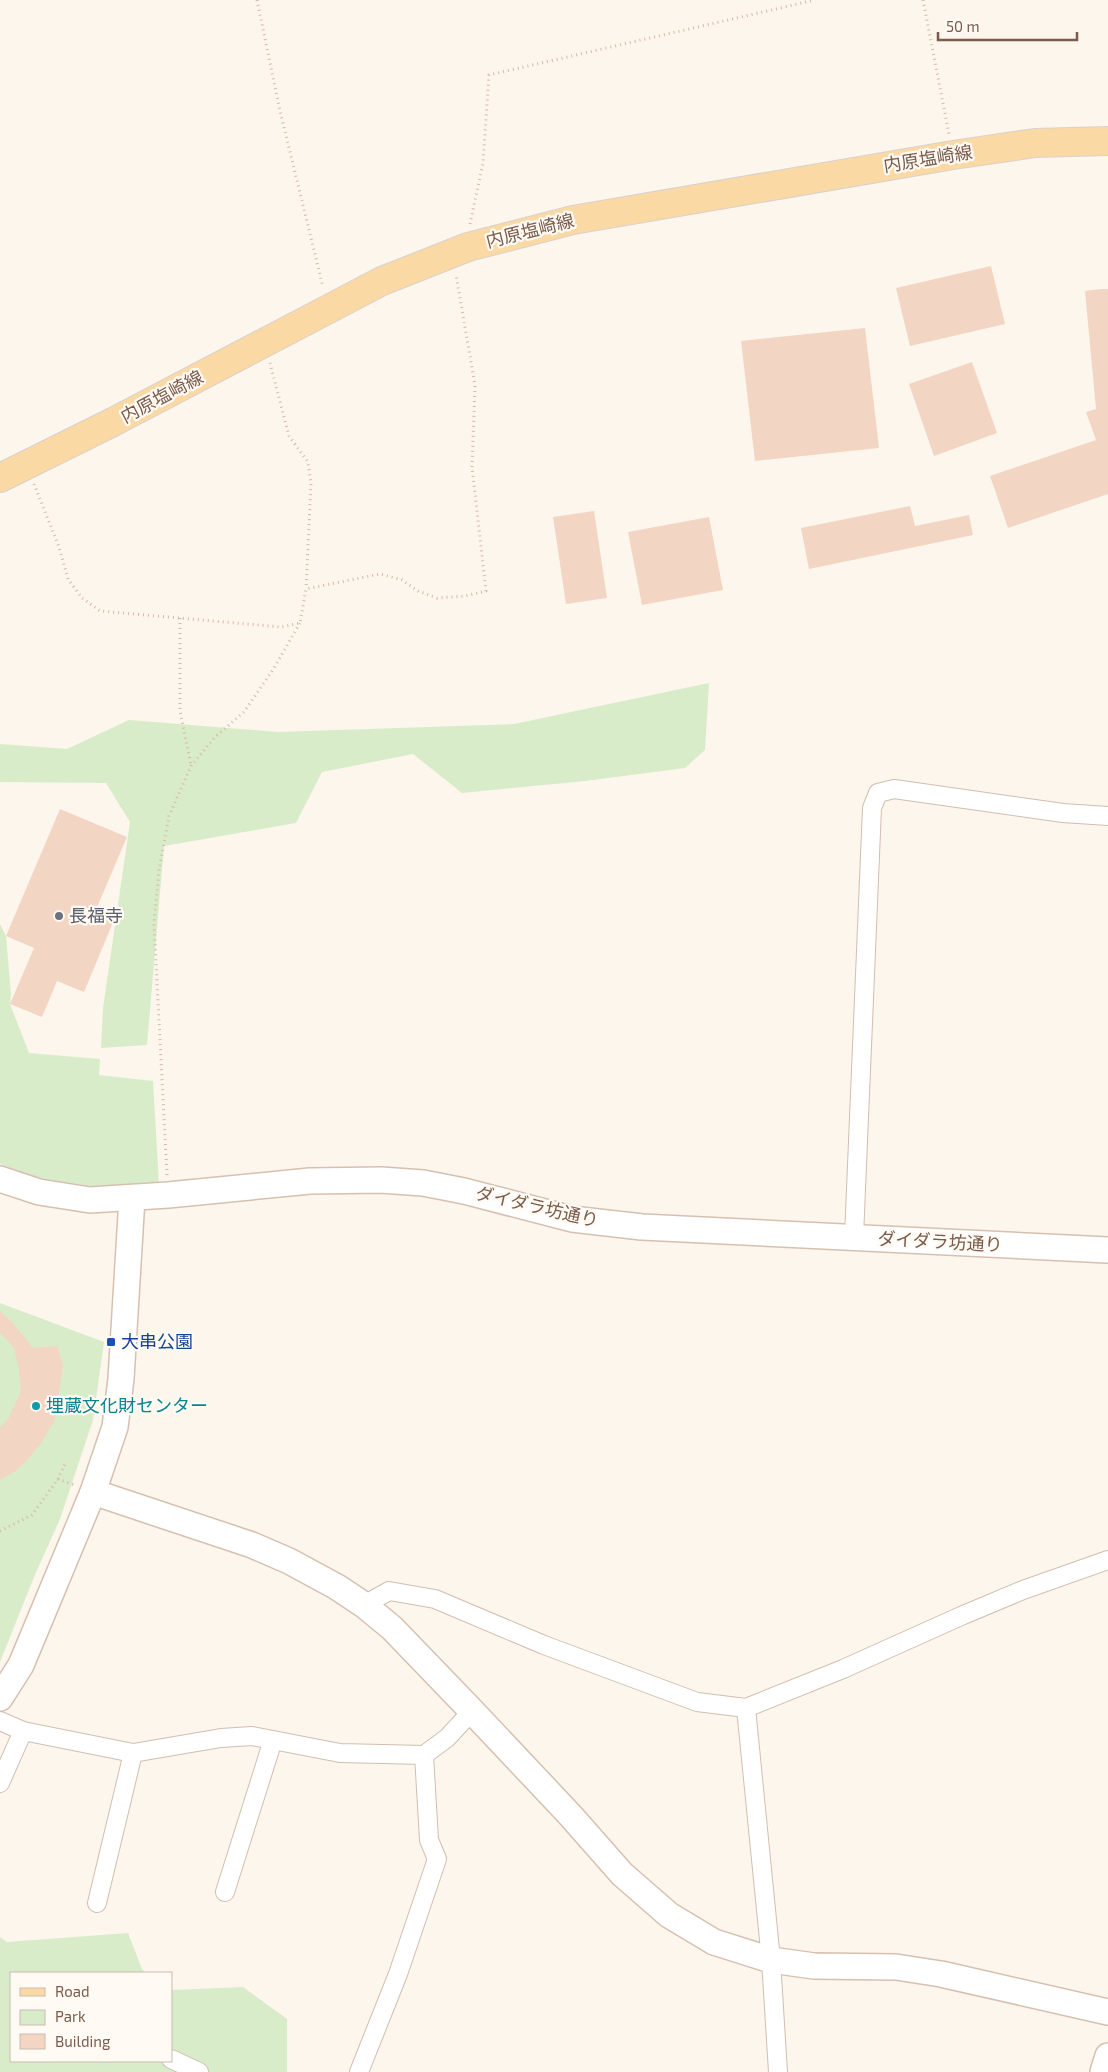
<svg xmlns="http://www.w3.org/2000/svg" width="1108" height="2072" font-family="'Exo 2','Noto Sans JP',sans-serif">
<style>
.green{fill:#d8ecc9}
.building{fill:#f3d5c3}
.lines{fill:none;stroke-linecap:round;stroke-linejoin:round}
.street-casing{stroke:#d1beb0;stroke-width:20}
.secondary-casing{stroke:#d6c0b0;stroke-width:28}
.primary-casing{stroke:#dad1cd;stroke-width:30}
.path{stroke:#d9b8a5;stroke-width:3;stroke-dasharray:1 4;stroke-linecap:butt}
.street{stroke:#fff;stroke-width:18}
.secondary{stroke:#fff;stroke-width:25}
.primary{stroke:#fbd9a5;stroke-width:28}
.worship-dot{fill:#6b7280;stroke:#fffaf3;stroke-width:2}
.transit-dot{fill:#1a4fb4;stroke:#fffaf3;stroke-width:2}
.culture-dot{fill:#0f9aa8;stroke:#fffaf3;stroke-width:2}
.labels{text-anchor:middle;stroke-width:4.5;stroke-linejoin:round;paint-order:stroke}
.street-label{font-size:18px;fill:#7a5c4d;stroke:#fffaf3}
.worship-label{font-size:18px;fill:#5b616d;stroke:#fffaf3;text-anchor:start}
.transit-label{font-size:18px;fill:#164399;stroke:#fffaf3;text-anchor:start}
.culture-label{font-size:18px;fill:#0d838f;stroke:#fffaf3;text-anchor:start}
</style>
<rect width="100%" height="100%" fill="#fdf6ec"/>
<g class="green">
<path d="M 709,683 L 705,750 L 685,768 L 585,781 L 462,793 L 413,754 L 322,772 L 296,823 L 164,846 L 147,1045 L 101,1048 L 103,1008 L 130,822 L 106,783 L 0,782 L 0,744 L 67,749 L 129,720 L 278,732 L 514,724 Z"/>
<path d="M 0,924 L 6,936 L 11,994 L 10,1004 L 29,1053 L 100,1059 L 99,1075 L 153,1081 L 159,1185 L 98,1187 L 37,1178 L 0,1164 Z"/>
<path d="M 0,1303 L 104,1342 L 93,1420 L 60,1519 L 34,1577 L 0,1662 Z"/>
<path d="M 128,1933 L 142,1969 L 146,1973 L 11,1973 L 11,2061 L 171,2061 L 171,1990 L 243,1987 L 287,2019 L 287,2072 L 0,2072 L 0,1937 L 7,1942 Z"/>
</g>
<g class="building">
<path d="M 991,266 L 1005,324 L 910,346 L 896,288 Z"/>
<path d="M 1101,289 L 1108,289 L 1108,494 L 1008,528 L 990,476 L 1096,440 L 1086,412 L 1096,409 L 1085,291 Z"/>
<path d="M 865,328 L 879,448 L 755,461 L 741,341 Z"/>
<path d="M 972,362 L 997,433 L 934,456 L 909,384 Z"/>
<path d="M 910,506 L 915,526 L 969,515 L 973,535 L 809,569 L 801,528 Z"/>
<path d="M 594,511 L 607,598 L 566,604 L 553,517 Z"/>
<path d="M 709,517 L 723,590 L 642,605 L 628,532 Z"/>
<path d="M 60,809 L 127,837 L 95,912 L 114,920 L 84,992 L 57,981 L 42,1017 L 10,1004 L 34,948 L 6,936 Z"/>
<path d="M 0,1311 L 12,1322 L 33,1348 L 57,1346 L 63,1366 L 55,1419 L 42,1442 L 27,1460 L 17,1470 L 0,1480 L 0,1428 L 8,1419 L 21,1392 L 19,1369 L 14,1348 L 0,1332 Z"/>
</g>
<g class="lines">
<g class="street-casing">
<g id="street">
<path d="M 854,1237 L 872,808 L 878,793 L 894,789 L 1063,813 L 1108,816"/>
<path d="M 364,1605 L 389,1591 L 435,1599 L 544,1645 L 697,1702 L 746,1708 L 843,1669 L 961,1616 L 1023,1590 L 1108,1560"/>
<path d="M 746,1708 L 771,1960 L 778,2072"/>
<path d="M 0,1721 L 23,1731 L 133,1753 L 221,1738 L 252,1736 L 340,1753 L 424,1755 L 447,1738 L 472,1711"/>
<path d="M 0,1783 L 23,1731"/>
<path d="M 225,1892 L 273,1740"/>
<path d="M 97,1903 L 133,1753"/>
<path d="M 171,2059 L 199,2072"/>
<path d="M 359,2072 L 398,1974 L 437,1859 L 429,1840 L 424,1755"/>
</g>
</g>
<g class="secondary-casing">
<g id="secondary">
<path d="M 0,1179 L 39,1192 L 90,1200 L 168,1195 L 310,1181 L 381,1180 L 423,1183 L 464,1191 L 572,1219 L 642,1227 L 1108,1250"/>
<path d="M 93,1492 L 252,1545 L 289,1561 L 337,1587 L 364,1605 L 392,1628 L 472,1711 L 570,1815 L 622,1874 L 669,1915 L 714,1942 L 771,1960 L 814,1966 L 896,1967 L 941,1974 L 1108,2012"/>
<path d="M 0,1698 L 21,1665 L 93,1492 L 115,1427 L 121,1379 L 132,1198"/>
<path d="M 1103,2072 L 1108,2056"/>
</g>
</g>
<g class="primary-casing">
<path id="primary" d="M 0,478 L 113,422 L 382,281 L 468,247 L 573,220 L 953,155 L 1035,143 L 1108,141"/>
</g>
<g class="path">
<path d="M 257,0 L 280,111 L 323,287"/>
<path d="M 923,0 L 949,134"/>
<path d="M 470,224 L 483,163 L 489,75 L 815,0"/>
<path d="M 270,363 L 289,436 L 308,462 L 311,483 L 306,589"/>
<path d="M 34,484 L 59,547 L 68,579 L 82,598 L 100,611 L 281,627 L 300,623 L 306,589 L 380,574 L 402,580 L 418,591 L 437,598 L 465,596 L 486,591 L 472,467 L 475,385 L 456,275"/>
<path d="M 180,618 L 180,711 L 191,765"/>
<path d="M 167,1175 L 154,924 L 159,870 L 169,816 L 191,766 L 215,737 L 244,712 L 274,668 L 300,623"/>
<path d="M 58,1479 L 74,1485"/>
<path d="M 0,1531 L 32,1515 L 58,1479 L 66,1462"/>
</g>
<use href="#street" class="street"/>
<use href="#secondary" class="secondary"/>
<use href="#primary" class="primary"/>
</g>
<circle class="worship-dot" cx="59" cy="916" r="5"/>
<rect class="transit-dot" x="106" y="1337" width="10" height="10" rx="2.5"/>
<circle class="culture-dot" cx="36" cy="1406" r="5"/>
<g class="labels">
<g class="street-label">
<text transform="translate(928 159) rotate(-9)" y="6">内原塩崎線</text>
<text transform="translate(530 231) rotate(-14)" y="6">内原塩崎線</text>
<text transform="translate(162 397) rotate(-28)" y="6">内原塩崎線</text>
<text transform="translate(537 1207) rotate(13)" y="6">ダイダラ坊通り</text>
<text transform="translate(940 1242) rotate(3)" y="6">ダイダラ坊通り</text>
</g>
<g class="worship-label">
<text x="69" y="922">長福寺</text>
</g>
<g class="transit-label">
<text x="121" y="1348">大串公園</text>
</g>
<g class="culture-label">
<text x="46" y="1412">埋蔵文化財センター</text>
</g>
</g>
<rect x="10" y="1972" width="162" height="90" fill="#fffaf3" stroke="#cabbb1"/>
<rect x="20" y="1988" width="25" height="8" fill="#fbd9a5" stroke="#cabbb1"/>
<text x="55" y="1997" font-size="15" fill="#7a5c4d">Road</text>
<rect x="20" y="2010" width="25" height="15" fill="#d8ecc9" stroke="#cabbb1"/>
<text x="55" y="2022" font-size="15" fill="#7a5c4d">Park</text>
<rect x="20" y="2034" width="25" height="15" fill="#f3d5c3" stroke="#cabbb1"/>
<text x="55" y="2047" font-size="15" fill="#7a5c4d">Building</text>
<path d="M938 32v8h139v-8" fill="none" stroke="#7a5c4d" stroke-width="2.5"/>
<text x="946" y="32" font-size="15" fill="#7a5c4d" stroke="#fffaf3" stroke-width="4" paint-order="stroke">50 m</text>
</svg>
